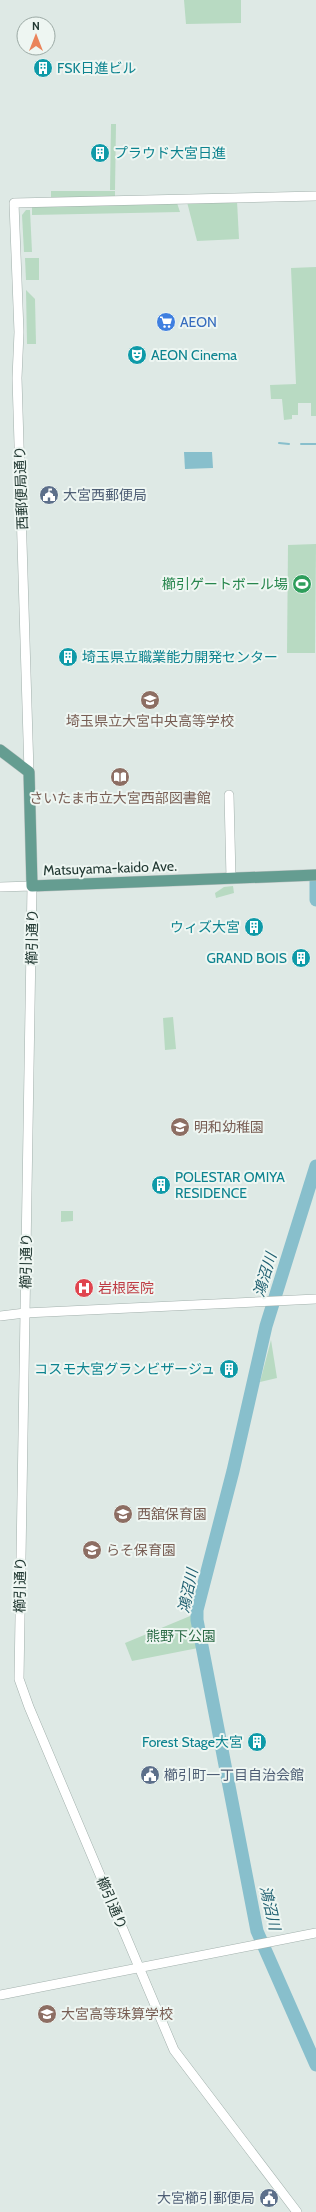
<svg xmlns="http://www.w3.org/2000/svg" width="316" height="2212" font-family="Cabin,'Noto Sans JP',sans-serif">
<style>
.green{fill:#b8dac2}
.water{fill:#88bfcc}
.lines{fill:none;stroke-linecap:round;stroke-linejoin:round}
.stream{stroke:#88bfcc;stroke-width:2}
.river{stroke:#88bfcc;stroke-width:13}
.minor-casing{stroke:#a2b0ac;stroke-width:10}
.major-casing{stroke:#bcc3c2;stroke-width:12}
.minor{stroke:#fff;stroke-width:9}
.major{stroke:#659d91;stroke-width:11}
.labels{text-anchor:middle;stroke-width:4;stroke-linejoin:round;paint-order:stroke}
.culture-label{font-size:14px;fill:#0d838f;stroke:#eef6f2;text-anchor:start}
.shop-label{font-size:14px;fill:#366cbe;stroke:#eef6f2;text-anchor:start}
.street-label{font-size:14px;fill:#213832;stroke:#eef6f2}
.service-label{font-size:14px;fill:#4e5e75;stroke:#eef6f2;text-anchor:start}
.leisure-label{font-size:14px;fill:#27864d;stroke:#eef6f2;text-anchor:end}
.education-label{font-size:14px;fill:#785e54;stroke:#eef6f2;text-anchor:start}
.health-label{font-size:14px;fill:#be3a42;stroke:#eef6f2;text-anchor:start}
.park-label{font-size:14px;fill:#2d6c48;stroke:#eef6f2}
.water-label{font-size:15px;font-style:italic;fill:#1e5f70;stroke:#eef6f2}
</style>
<rect width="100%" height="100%" fill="#dee9e5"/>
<g class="green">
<path d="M 184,0 L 241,0 L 241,23 L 186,24 Z"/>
<path d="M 111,124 L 116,124 L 115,190 L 110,190 Z"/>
<path d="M 51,191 L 115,191 L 115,200 L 51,201 Z"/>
<path d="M 237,201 L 239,239 L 197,241 L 187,202 Z"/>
<path d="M 177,203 L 180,212 L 32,215 L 32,206 Z"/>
<path d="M 26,210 L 30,210 L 32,252 L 24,252 L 22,215 Z"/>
<path d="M 25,258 L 39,258 L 39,280 L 26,280 Z"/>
<path d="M 316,267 L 316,416 L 311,416 L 311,403 L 298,403 L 298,415 L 292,415 L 292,419 L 284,420 L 282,399 L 271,399 L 270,385 L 296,384 L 291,268 Z"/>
<path d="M 26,290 L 35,299 L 36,344 L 27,344 Z"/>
<path d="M 316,544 L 315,653 L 287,653 L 288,545 Z"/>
<path d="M 233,886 L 234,893 L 216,898 L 215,893 L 224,887 Z"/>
<path d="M 173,1017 L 176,1049 L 165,1050 L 163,1018 Z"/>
<path d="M 61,1211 L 73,1211 L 73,1221 L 61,1222 Z"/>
<path d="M 271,1340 L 277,1378 L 260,1382 Z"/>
<path d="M 195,1614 L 198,1648 L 132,1661 L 125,1643 Z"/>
</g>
<path class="water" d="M 184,452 L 212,452 L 213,468 L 185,469 Z"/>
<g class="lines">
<g class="stream">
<path d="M 279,443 L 289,444"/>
<path d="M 301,444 L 316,444"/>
</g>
<g class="river">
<path d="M 316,878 L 316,900"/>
<path d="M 316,1166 L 266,1326 L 233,1471 L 197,1610 L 197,1620 L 257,1931 L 316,2065"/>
</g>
<g class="minor-casing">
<g id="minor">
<path d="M 29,772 L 17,378 L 19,332 L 14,203 L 316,196"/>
<path d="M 229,795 L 231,878"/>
<path d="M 0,887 L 32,886 L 19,1679 L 29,1707 L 174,2050 L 297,2212"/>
<path d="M 0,1316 L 25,1313 L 316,1299"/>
<path d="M 0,1995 L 316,1933"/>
</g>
</g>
<g class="major-casing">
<path id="major" d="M 0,750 L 29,772 L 32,886 L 316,875"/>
</g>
<use href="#minor" class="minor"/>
<use href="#major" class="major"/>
</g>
<defs>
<g id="building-disc" transform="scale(1)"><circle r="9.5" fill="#0f9aa8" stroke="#eef6f2"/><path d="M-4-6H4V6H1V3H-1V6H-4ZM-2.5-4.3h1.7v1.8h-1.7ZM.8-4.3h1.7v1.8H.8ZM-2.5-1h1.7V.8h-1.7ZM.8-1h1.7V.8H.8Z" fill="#fff"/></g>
<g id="supermarket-disc" transform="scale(1)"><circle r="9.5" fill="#3f7fe0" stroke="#eef6f2"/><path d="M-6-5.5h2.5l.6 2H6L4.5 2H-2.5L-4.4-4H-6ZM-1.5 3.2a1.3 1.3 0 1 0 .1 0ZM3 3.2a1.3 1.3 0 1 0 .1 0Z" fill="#fff"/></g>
<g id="theatre-disc" transform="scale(1)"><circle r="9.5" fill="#0f9aa8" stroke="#eef6f2"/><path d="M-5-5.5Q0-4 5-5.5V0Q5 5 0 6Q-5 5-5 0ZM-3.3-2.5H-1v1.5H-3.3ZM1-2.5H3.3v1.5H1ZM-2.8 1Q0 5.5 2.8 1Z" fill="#fff"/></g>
<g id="civic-disc" transform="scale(1)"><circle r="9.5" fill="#5c6f8a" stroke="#eef6f2"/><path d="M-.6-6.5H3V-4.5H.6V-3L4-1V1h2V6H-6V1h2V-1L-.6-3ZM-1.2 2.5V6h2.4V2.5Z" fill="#fff"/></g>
<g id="stadium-disc" transform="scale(1)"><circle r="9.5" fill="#2e9e5b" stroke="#eef6f2"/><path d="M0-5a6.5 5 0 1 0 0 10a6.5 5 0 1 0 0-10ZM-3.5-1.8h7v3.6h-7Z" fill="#fff"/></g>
<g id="school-disc" transform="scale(1)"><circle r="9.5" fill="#8d6e63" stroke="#eef6f2"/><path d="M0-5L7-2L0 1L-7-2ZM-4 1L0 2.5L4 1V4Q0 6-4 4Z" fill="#fff"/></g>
<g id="library-disc" transform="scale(1)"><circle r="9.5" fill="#8d6e63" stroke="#eef6f2"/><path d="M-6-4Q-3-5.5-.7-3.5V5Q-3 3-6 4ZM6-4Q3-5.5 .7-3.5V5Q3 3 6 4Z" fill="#fff"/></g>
<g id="hospital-disc" transform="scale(1)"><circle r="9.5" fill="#e0444e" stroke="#eef6f2"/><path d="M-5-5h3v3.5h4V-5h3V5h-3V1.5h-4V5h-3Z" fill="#fff"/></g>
</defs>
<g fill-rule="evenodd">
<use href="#building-disc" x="43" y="68"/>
<use href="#building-disc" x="100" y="153"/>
<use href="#supermarket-disc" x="166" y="322"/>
<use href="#theatre-disc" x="137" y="355"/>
<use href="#civic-disc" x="49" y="495"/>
<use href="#stadium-disc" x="302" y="584"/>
<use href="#building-disc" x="68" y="657"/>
<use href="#school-disc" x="150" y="700"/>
<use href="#library-disc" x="120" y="777"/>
<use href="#building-disc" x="254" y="927"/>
<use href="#building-disc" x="301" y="958"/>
<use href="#school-disc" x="180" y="1127"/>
<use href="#building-disc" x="161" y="1185"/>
<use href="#hospital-disc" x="84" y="1288"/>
<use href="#building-disc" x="229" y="1369"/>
<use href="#school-disc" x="123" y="1514"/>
<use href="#school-disc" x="92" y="1550"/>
<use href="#building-disc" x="257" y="1742"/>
<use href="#civic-disc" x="150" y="1775"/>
<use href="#school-disc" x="47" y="2014"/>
<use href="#civic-disc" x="269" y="2198"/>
</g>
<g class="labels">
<g class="culture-label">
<text x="57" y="73">FSK日進ビル</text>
<text x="114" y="158">プラウド大宮日進</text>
<text x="151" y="360">AEON Cinema</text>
<text x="82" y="662">埼玉県立職業能力開発センター</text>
<text x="240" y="932" text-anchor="end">ウィズ大宮</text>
<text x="287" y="963" text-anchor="end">GRAND BOIS</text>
<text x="175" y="1182">POLESTAR OMIYA<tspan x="175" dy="16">RESIDENCE</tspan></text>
<text x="215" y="1374" text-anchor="end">コスモ大宮グランビザージュ</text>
<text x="243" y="1747" text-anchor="end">Forest Stage大宮</text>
</g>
<g class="shop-label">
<text x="180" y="327">AEON</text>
</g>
<g class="street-label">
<text transform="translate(21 488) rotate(-92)" y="5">西郵便局通り</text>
<text transform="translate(110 868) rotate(-2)" y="5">Matsuyama-kaido Ave.</text>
<text transform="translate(32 937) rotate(-89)" y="5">櫛引通り</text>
<text transform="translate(26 1261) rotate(-89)" y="5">櫛引通り</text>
<text transform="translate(20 1585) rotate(-89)" y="5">櫛引通り</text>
<text transform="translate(112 1903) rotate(67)" y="5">櫛引通り</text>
</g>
<g class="service-label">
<text x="63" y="500">大宮西郵便局</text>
<text x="164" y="1780">櫛引町一丁目自治会館</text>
<text x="255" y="2203" text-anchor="end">大宮櫛引郵便局</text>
</g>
<g class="leisure-label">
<text x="288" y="589">櫛引ゲートボール場</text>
</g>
<g class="education-label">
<text x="150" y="726" text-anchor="middle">埼玉県立大宮中央高等学校</text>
<text x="120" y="803" text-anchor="middle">さいたま市立大宮西部図書館</text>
<text x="194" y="1132">明和幼稚園</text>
<text x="137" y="1519">西舘保育園</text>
<text x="106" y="1555">らそ保育園</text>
<text x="61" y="2019">大宮高等珠算学校</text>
</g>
<g class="health-label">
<text x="98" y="1293">岩根医院</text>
</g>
<g class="park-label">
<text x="181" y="1641">熊野下公園</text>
</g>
<g class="water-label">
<text transform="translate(265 1275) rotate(-73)" y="5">鴻沼川</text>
<text transform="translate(188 1591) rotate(-78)" y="5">鴻沼川</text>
<text transform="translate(270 1908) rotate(77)" y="5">鴻沼川</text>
</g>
</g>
<g transform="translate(36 36)"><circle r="19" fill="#eef6f2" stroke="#9caaa5"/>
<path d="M0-3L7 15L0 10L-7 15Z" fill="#ea845b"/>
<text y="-6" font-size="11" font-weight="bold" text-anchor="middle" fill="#213832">N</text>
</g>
</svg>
